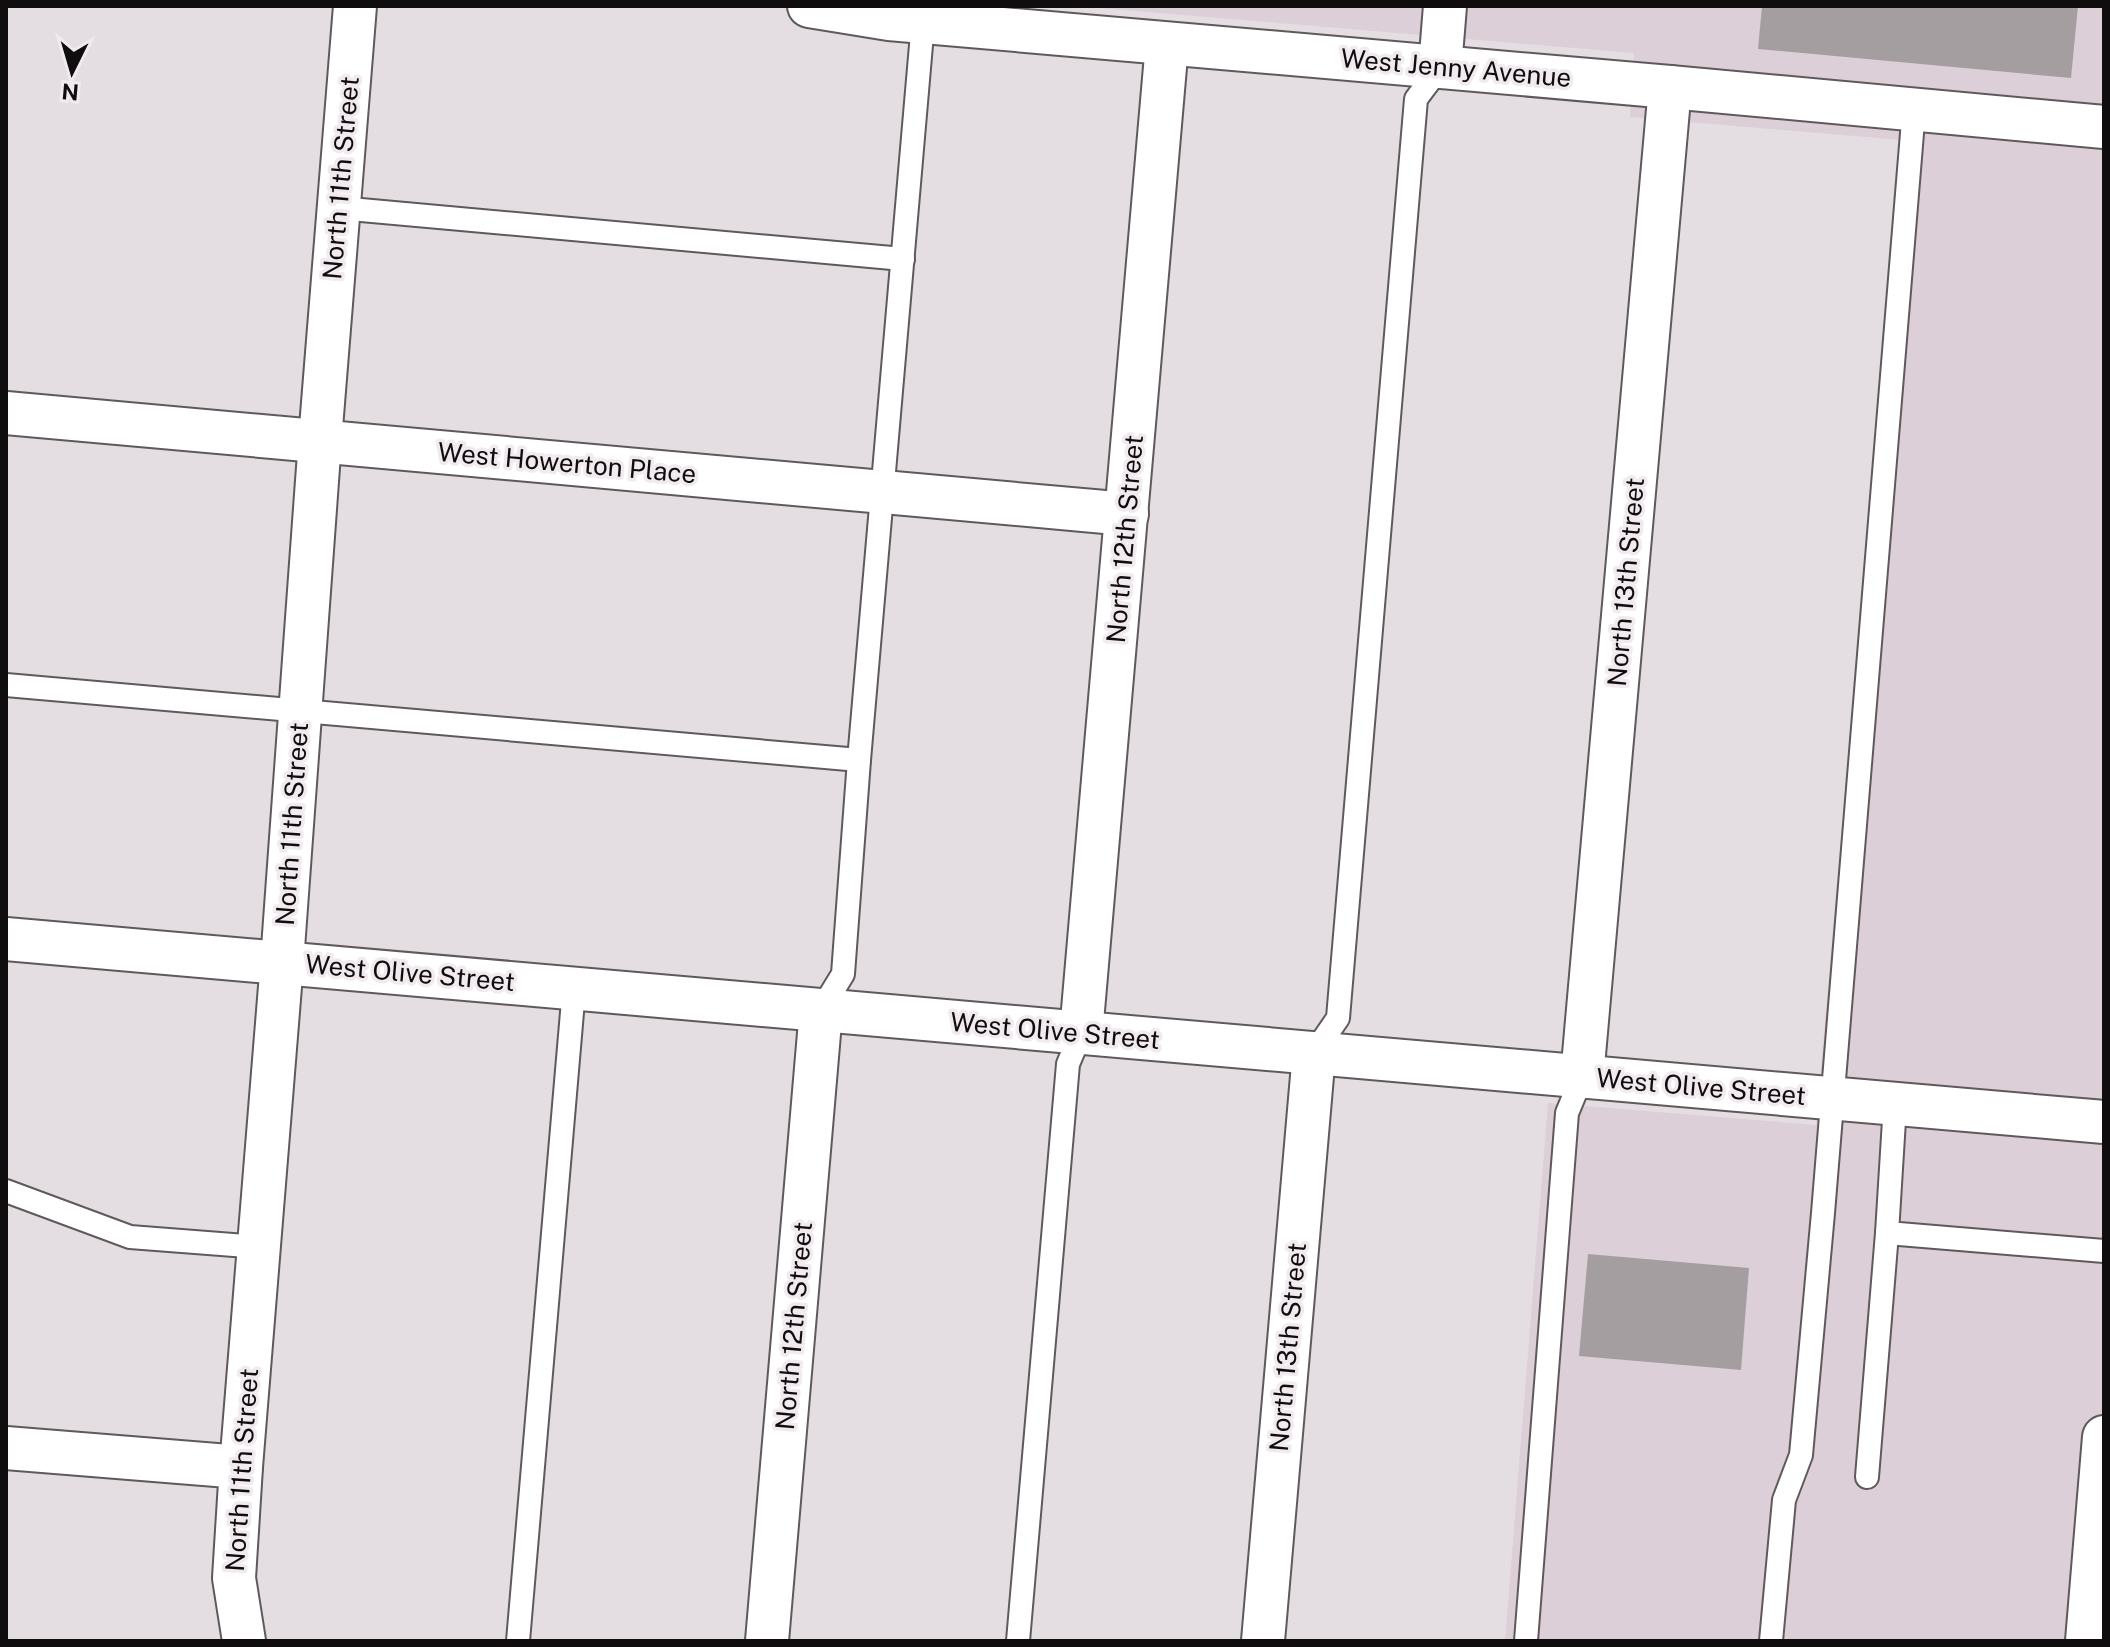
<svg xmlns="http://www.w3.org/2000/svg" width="2110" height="1647" font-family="'Public Sans',sans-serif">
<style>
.built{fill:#ddcfd7}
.building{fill:#a49ea1}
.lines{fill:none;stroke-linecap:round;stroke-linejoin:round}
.lane-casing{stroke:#5f595c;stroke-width:26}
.street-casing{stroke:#5f595c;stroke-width:46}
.lane{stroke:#fff;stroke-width:22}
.street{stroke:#fff;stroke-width:42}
.labels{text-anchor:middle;stroke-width:7;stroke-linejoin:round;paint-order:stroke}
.street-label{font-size:26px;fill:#0f0d0e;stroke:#f1eaee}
</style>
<rect width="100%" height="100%" fill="#e4dde1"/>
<path class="built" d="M 1077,6 L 2104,6 L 2104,1641 L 1505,1641 L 1548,1103 L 1816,1125 L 1902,140 L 1630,117 L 1634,53 Z"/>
<g class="building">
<path d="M 1762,6 L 2078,6 L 2071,78 L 1758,49 Z"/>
<path d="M 1588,1254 L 1749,1268 L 1741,1370 L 1579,1356 Z"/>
</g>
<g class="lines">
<g class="lane-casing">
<g id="lane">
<path d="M 339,208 L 903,259"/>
<path d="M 6,685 L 859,760"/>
<path d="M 821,1010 L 843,974 L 859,760 L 923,22"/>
<path d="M 1314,1053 L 1338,1018 L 1416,99 L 1440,67"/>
<path d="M 1895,1104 L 1887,1233 L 2104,1251"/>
<path d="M 6,1191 L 130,1237 L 259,1247"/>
<path d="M 1867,1477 L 1887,1233"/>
<path d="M 518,1641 L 574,989"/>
<path d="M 1018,1641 L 1068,1064 L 1081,1033"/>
<path d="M 1526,1641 L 1567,1113 L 1582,1077"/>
<path d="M 1771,1641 L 1784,1500 L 1801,1455 L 1823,1213 L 1914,109"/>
</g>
</g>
<g class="street-casing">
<g id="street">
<path d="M 809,6 L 889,19 L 1670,87 L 2104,127"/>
<path d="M 1440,67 L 1445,6"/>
<path d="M 6,413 L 1127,514"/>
<path d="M 6,939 L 2104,1122"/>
<path d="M 1081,1033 L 1167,44"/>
<path d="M 1582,1077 L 1670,87"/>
<path d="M 6,1448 L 241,1467"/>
<path d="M 244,1641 L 234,1578 L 241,1467 L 282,962 L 320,440 L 355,6"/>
<path d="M 767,1641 L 821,1010"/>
<path d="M 1263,1641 L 1314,1053"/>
<path d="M 2087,1641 L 2104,1437"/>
</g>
</g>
<use href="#lane" class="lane"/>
<use href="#street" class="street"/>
</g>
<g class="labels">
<g class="street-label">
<text transform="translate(1456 68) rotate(5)" y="9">West Jenny Avenue</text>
<text transform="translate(341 178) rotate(-85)" y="9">North 11th Street</text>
<text transform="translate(567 463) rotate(5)" y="9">West Howerton Place</text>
<text transform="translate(1125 539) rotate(-85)" y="9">North 12th Street</text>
<text transform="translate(1626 582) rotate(-85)" y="9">North 13th Street</text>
<text transform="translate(292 824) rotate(-86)" y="9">North 11th Street</text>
<text transform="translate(410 973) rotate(5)" y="9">West Olive Street</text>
<text transform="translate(1055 1031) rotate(5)" y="9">West Olive Street</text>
<text transform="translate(1701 1087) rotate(5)" y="9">West Olive Street</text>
<text transform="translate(794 1326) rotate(-85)" y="9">North 12th Street</text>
<text transform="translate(1288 1347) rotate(-85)" y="9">North 13th Street</text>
<text transform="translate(242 1470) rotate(-86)" y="9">North 11th Street</text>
</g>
</g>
<rect width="2110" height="1647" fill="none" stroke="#0f0d0e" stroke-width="16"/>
<g transform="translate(72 72) rotate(185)" stroke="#f1eaee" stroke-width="6" paint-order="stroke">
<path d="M0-6L14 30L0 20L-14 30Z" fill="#0f0d0e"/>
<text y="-12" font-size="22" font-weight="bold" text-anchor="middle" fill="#0f0d0e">N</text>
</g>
</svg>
